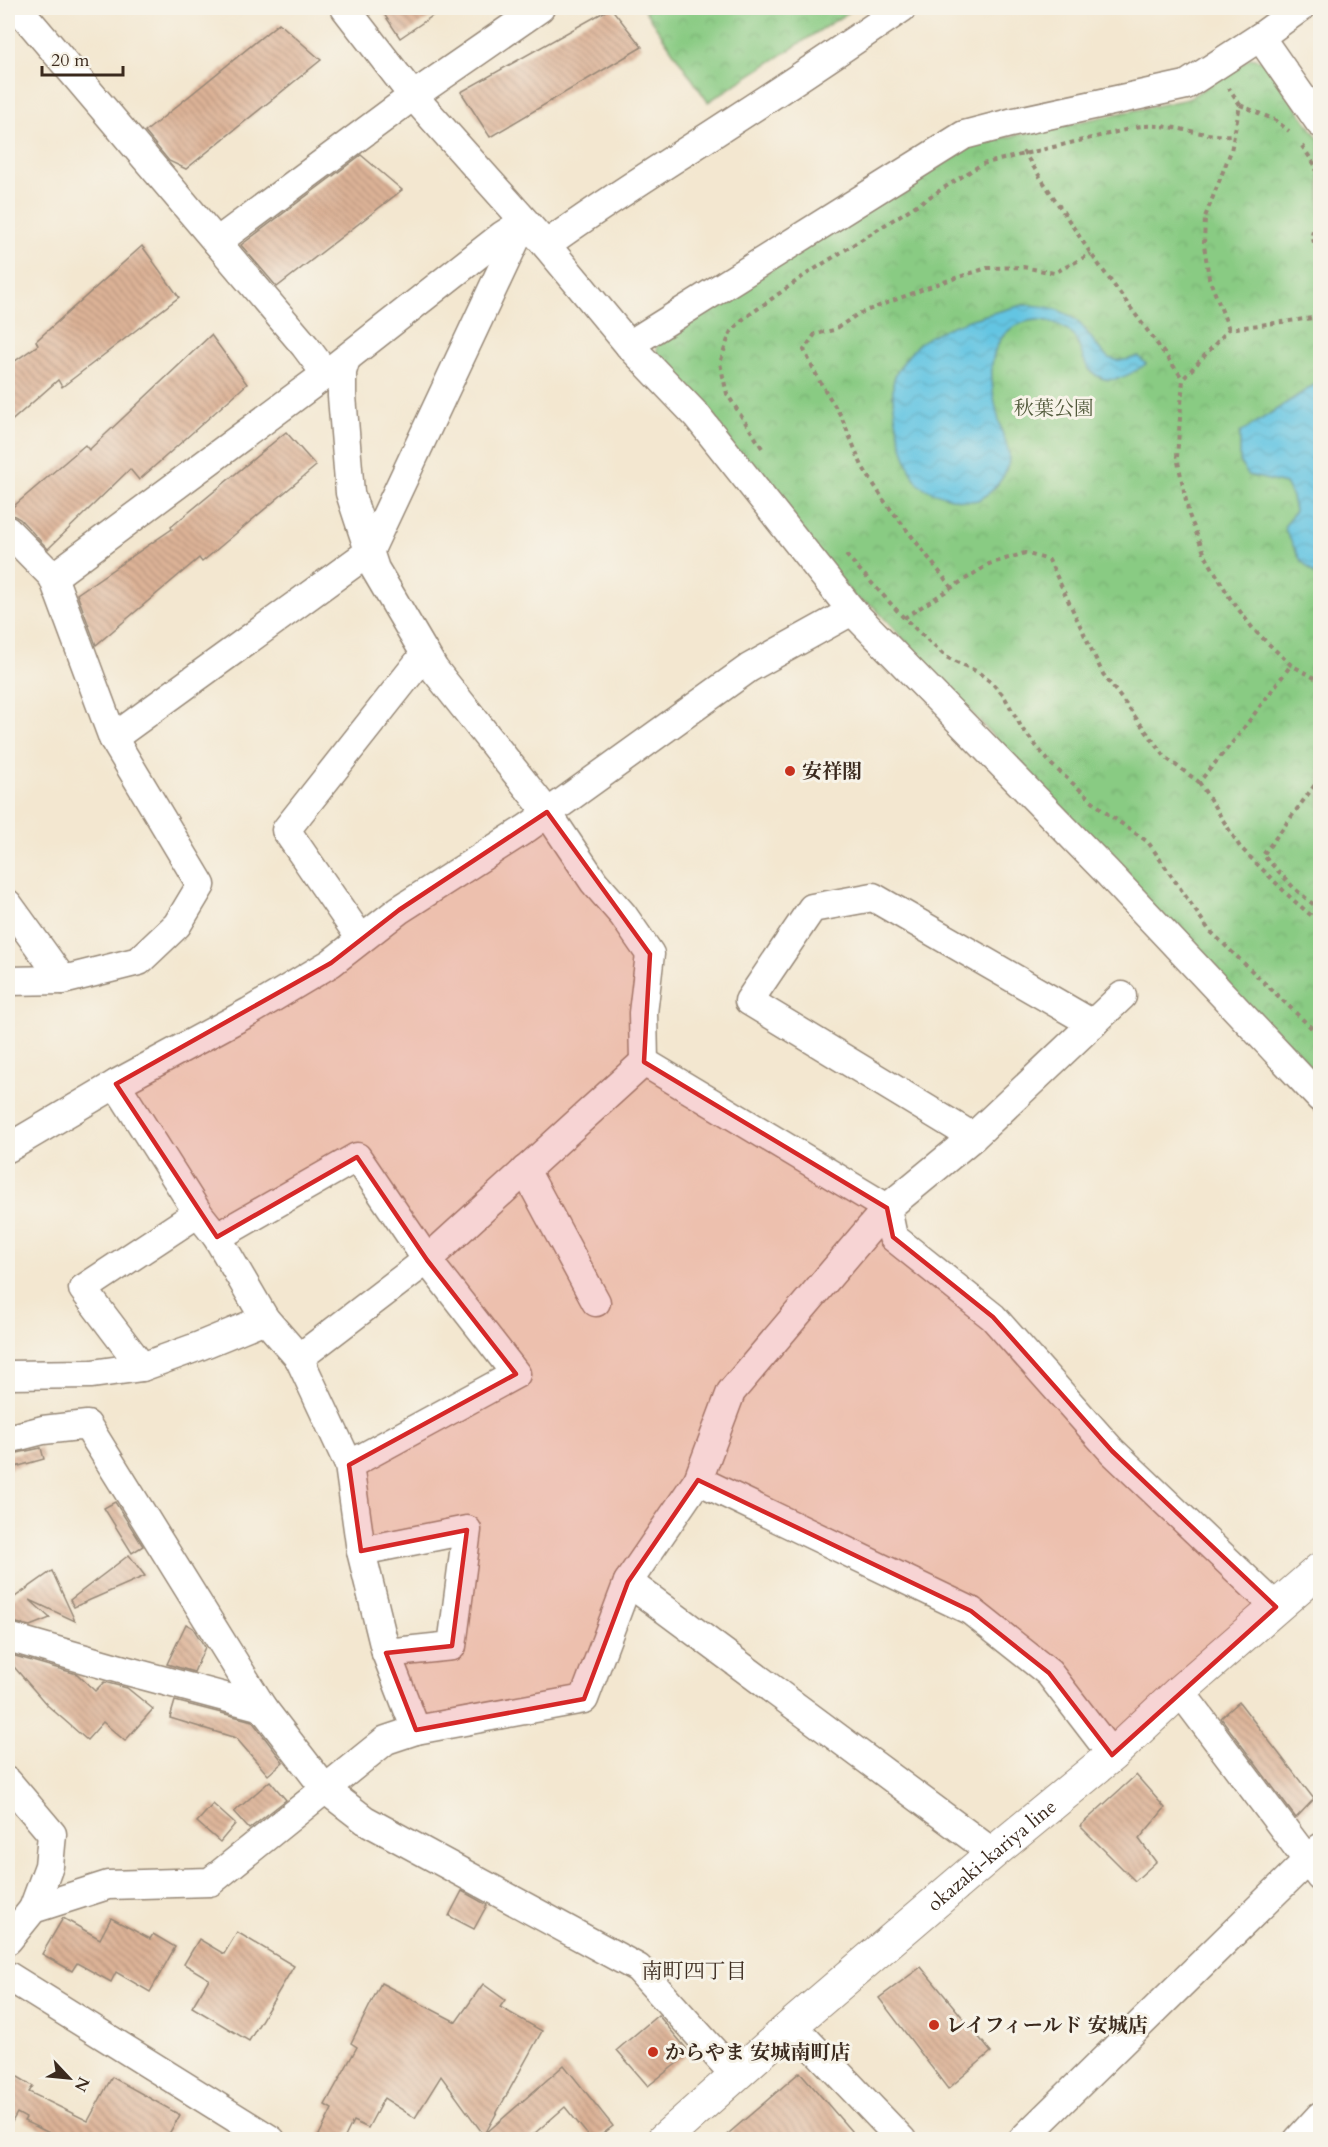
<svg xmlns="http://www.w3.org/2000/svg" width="1328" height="2147" font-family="Cardo,'Noto Serif JP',serif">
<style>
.park{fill:url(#park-crowns);stroke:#627a50;stroke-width:1.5}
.water{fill:url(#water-waves);stroke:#507880;stroke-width:1.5}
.building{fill:url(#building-back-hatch)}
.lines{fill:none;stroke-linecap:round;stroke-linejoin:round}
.minor-casing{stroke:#978877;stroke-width:31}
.major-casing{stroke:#978877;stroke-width:35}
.path{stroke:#978877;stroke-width:4;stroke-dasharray:4.5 4.5;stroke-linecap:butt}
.minor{stroke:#fff;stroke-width:28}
.major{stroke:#fff;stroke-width:33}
.marked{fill:#d62828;fill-opacity:0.2;stroke:#d62828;stroke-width:4.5;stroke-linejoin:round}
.poi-dot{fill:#c8321e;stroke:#f7f3e8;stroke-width:2}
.labels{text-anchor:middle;stroke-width:6;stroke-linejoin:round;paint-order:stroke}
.park-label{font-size:20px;fill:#525a3c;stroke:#f7f3e8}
.poi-label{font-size:20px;font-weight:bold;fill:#3b2a1e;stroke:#f7f3e8;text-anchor:start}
.street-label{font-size:20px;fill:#3b2a1e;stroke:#f7f3e8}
.neighbourhood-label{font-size:21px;fill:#3b2a1e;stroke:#f7f3e8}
</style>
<defs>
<pattern id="park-crowns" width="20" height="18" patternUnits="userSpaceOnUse" patternTransform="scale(1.5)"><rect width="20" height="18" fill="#89cb83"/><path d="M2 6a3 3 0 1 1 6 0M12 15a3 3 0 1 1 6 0" fill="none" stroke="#77ae71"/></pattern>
<pattern id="water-waves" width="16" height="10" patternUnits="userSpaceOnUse" patternTransform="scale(1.5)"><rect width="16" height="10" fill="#64c5e2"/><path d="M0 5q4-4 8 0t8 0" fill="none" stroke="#58a9c1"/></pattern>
<pattern id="building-back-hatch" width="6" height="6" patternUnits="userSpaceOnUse" patternTransform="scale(1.5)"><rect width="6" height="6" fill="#ddb397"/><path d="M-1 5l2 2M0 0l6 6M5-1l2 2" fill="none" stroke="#b4927b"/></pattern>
</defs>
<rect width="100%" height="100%" fill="#f7f3e8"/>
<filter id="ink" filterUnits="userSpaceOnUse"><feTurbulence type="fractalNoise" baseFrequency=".0167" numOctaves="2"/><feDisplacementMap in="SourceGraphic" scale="12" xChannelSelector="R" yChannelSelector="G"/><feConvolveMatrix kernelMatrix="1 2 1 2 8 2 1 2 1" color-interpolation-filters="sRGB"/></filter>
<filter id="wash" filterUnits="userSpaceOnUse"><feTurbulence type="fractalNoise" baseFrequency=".008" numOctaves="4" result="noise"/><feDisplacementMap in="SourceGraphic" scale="24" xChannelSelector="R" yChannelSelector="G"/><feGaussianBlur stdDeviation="1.35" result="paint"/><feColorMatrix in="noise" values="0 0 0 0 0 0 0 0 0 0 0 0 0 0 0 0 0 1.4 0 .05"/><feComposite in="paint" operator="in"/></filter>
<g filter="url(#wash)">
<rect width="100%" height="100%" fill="#f3e7d0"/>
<g class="park">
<path d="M 643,8 L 855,8 L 708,102 Z"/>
<path d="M 1250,58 L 1264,61 L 1320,141 L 1320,1085 L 1103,855 L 873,606 L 855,598 L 657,353 L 656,342 L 969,145 L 1188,99 Z"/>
</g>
<g class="water">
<path d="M 1023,305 C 1043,305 1064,308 1080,324 C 1100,344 1102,371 1138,356 L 1146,364 C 1129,376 1104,391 1087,366 C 1081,356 1080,343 1072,334 C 1067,328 1056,323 1048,321 C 1039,319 1030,320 1022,323 C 977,340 993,397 1002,432 C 1004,439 1010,450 1009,458 C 1009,474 992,494 978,500 C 970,502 958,500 951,498 C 941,495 930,492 921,486 C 905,474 888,398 894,379 C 897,369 913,348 921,342 C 946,324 993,313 1023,305 Z"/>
<path d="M 1320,381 L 1320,580 L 1300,559 L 1284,527 L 1295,511 L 1292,497 L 1285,484 L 1248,475 L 1240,461 L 1240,433 Z"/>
</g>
<g id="blocks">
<g class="building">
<path d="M 380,8 L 444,8 L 400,38 Z"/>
<path d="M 611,8 L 642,47 L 490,137 L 461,92 Z"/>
<path d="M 279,23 L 321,60 L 186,169 L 169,161 L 145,132 Z"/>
<path d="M 361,155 L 402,190 L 277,287 L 241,245 Z"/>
<path d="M 142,246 L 179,297 L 62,387 L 58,380 L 8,424 L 8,366 L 38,345 L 36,341 Z"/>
<path d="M 211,335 L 247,384 L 139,480 L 130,469 L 48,549 L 20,519 L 13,515 L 8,515 L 8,511 L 85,445 L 89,450 Z"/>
<path d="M 286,432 L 316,466 L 202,562 L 199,558 L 96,645 L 77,594 L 172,529 L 171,527 Z"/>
<path d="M 41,1448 L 44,1459 L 8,1469 L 8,1455 Z"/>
<path d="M 115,1502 L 143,1546 L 132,1553 L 104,1508 Z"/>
<path d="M 129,1555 L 145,1576 L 74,1607 L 70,1600 Z"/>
<path d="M 52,1571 L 75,1621 L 30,1600 L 50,1618 L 30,1626 L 8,1621 L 8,1602 Z"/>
<path d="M 186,1624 L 193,1628 L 205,1647 L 194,1672 L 167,1664 Z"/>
<path d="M 8,1654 L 77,1674 L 95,1691 L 104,1682 L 127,1688 L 153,1709 L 125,1741 L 103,1722 L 87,1740 L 47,1705 L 8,1660 Z"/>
<path d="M 175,1701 L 252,1721 L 283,1762 L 268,1775 L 236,1738 L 170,1718 Z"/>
<path d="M 1239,1702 L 1314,1799 L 1296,1818 L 1221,1718 Z"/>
<path d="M 1136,1775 L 1165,1808 L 1139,1839 L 1156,1862 L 1135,1881 L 1080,1826 Z"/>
<path d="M 270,1781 L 286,1800 L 249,1829 L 234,1812 Z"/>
<path d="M 213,1804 L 235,1824 L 220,1842 L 197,1822 Z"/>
<path d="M 462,1891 L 487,1905 L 474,1929 L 449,1916 Z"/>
<path d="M 63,1918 L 100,1939 L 111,1918 L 150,1939 L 153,1934 L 175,1947 L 150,1992 L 116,1972 L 111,1982 L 77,1963 L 72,1971 L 42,1954 Z"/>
<path d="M 237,1932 L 294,1966 L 249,2041 L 192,2007 L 209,1979 L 184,1964 L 199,1939 L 224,1954 Z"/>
<path d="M 921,1967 L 991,2052 L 948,2089 L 879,1998 Z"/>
<path d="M 381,1983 L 456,2022 L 483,1984 L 505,2000 L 500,2007 L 542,2031 L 485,2134 L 564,2065 L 613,2126 L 596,2139 L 591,2139 L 565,2107 L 528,2139 L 479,2139 L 484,2135 L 441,2076 L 415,2118 L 384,2098 L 368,2128 L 353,2121 L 344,2139 L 317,2139 L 332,2109 L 325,2105 L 357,2047 L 351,2043 Z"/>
<path d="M 658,2015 L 690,2053 L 648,2086 L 617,2050 Z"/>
<path d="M 8,2071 L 33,2086 L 29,2092 L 88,2121 L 112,2077 L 180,2115 L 166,2139 L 62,2139 L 24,2121 L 26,2118 L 17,2113 L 8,2129 Z"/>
<path d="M 800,2072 L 858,2139 L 722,2139 Z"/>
</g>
</g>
</g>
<g filter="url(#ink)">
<use href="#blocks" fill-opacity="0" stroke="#978877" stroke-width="1.5"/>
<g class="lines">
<g class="minor-casing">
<g id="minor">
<path d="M 18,8 L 305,346 L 326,374"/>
<path d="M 345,8 L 413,96 L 546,245 L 629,345 L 697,416 L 852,611 L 1106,871 L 1320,1098"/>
<path d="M 1260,37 L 1320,123"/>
<path d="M 217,242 L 413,96 L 540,8"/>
<path d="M 546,245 C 605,202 667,164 728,124 C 787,86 845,47 902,8"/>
<path d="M 629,345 L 964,135 L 1010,123 L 1186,85 L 1260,37 L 1300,8"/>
<path d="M 346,359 L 342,372 L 342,396 L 350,493 L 375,569 L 434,669 L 547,812 L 594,882 L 623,915 L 650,954 L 643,1013 L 644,1062 L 887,1208 L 893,1237 L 993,1317 L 1112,1451 L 1276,1607"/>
<path d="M 8,531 L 53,577 L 326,374 L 503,235 L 522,223"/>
<path d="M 53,577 L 113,738 L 369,552 L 524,222"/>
<path d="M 8,904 L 63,980"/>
<path d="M 361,939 L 286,830 L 425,654"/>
<path d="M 8,981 L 63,980 L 139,961 L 177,925 L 201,885 L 113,738"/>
<path d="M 116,1084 L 198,1213 L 217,1237 L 265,1319 L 299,1358 L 427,1260 L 644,1062"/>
<path d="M 973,1137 L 749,1001 L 812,908 L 873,897 L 1093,1024"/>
<path d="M 8,1148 L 116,1084 L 249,1012 L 331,963 L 399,910 L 527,828 L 749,668 L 852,611"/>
<path d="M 525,1170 L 596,1302"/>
<path d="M 217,1237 L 357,1157 L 427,1260 L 516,1374 L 349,1465"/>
<path d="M 142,1367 L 83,1289 L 198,1213"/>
<path d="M 8,1375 L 92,1374 L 142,1367 L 197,1347 L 265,1319"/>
<path d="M 8,1439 L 43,1430 L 87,1425 L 262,1707"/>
<path d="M 698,1480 L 971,1611 L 1049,1673 L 1112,1755"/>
<path d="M 361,1551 L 467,1530 L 452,1646 L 386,1653"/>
<path d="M 628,1582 L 993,1853"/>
<path d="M 8,1637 L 120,1669 L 262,1707 L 326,1790 L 365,1820 L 638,1968 L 735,2075"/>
<path d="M 1180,1691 L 1320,1877"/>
<path d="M 416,1730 L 584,1699 L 628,1582 L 698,1480 L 731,1392 L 887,1208 L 973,1137 L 1122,996"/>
<path d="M 8,1782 L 52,1834 L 49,1866 L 33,1909"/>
<path d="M 8,1940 L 33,1909 L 108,1885 L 210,1882 L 386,1740 L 416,1730 L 386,1653 L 361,1551 L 349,1465 L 299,1358"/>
<path d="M 8,1976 L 271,2140"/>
<path d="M 792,2025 L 902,2140"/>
<path d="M 1022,2140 L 1320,1848"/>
<path d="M 1298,2140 L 1320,2116"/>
</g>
</g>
<g class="major-casing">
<g id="major">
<path id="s1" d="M 663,2140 L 792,2025 L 993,1853 L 1112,1755 L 1180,1691 L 1320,1569"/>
</g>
</g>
<g class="path">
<path d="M 1240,105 L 1275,120 L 1289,131"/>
<path d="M 1136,127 C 1170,121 1200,138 1233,135"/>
<path d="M 1302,146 L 1315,165 L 1320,183"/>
<path d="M 1023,151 L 1091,254 L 1183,379"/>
<path d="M 1320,195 L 1312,235 L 1320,265"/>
<path d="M 1320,317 L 1229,329 L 1183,379 L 1177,457 L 1189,515 L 1205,555 L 1230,598 L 1254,630 L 1291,665 L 1320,681"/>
<path d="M 1229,329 L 1209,278 L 1204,245 L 1205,217 L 1231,151 L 1240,105 L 1229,88"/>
<path d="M 762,448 L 727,394 L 720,363 L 730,333 L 742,320 L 805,275 L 982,164 L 1129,129"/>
<path d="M 846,555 L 904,618 L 946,657 L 978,672 L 992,683 L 1004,696 L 1023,730 L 1052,765 L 1105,812 L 1148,842 L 1209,930 L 1320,1036"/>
<path d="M 952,588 L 885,502 L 862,466 L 841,416 L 820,382 L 804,350 L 815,334 L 834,330 L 858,314 L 937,284 L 987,268 L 1023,267 L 1054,273 L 1091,254"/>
<path d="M 904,618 L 989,564 L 1025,553 L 1049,560 L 1103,674 L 1166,758 L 1199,782 L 1237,737 L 1291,665"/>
<path d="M 1320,778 L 1263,855 L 1295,889 L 1320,910"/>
<path d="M 1199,782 L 1240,847 L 1292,899 L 1320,923"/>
</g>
<use href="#minor" class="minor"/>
<use href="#major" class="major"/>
</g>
</g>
<path class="marked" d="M 547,812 L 650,954 L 644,1062 L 887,1208 L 893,1237 L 993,1317 L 1112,1451 L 1276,1607 L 1112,1755 L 1049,1673 L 971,1611 L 698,1480 L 628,1582 L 584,1699 L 416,1730 L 386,1653 L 452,1646 L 467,1530 L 361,1551 L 349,1465 L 516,1374 L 427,1260 L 357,1157 L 217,1237 L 116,1084 L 331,963 L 399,910 Z"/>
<g class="poi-dot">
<circle cx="790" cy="771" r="6"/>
<circle cx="934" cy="2025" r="6"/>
<circle cx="653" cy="2052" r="6"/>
</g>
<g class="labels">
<g class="park-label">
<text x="1054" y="415">秋葉公園</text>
</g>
<g class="poi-label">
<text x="802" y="778">安祥閣</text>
<text x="946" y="2032">レイフィールド 安城店</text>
<text x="665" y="2059">からやま 安城南町店</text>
</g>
<g class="street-label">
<text dy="7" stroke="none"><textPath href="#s1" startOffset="435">okazaki-kariya line</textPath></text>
</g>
<g class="neighbourhood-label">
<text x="694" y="1978">南町四丁目</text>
</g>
</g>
<rect width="1328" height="2147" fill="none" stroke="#f7f3e8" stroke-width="30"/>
<g transform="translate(69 2078) rotate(116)" stroke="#f7f3e8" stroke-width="4.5" paint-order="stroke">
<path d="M0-4.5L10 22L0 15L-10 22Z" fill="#3b2a1e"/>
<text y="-9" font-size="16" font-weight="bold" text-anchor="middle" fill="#3b2a1e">N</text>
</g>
<path d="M42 66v9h81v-9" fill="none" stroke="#3b2a1e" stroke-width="3"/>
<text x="51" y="66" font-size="18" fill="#3b2a1e" stroke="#f7f3e8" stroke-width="4.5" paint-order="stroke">20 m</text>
</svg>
